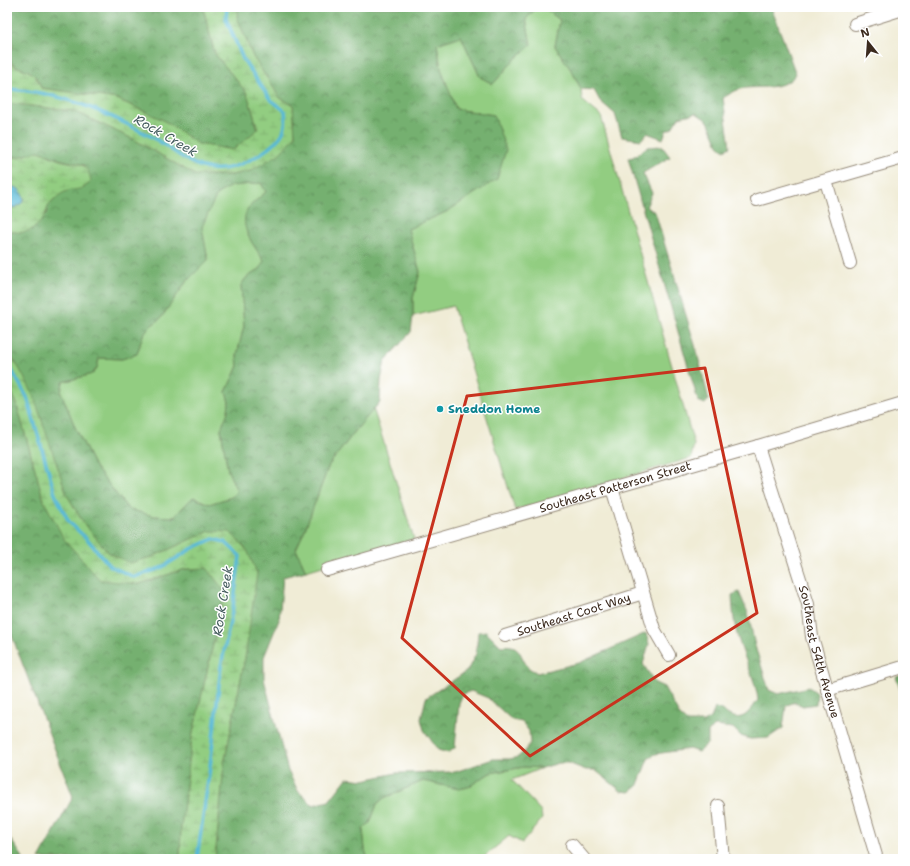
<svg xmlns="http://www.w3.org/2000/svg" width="910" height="866" font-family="'Shantell Sans',sans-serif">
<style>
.green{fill:#92cd81;stroke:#667c50}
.forest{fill:url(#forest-crowns);stroke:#586d46;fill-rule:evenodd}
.wetland{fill:url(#wetland-marsh);stroke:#667c50}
.water{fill:url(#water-ripples);stroke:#4a727a}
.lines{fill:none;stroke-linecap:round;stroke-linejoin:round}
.stream{stroke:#58b9d6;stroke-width:3.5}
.minor-casing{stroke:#968b7a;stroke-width:14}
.minor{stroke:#fff;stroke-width:12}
.marked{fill:none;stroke:#c8321e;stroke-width:3;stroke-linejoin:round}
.culture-dot{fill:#0f9aa8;stroke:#fff;stroke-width:1.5}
.labels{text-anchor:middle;stroke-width:3;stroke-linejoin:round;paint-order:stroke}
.culture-label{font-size:12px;font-weight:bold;fill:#0d838f;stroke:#fff;text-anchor:start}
.street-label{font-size:12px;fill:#3b2a1e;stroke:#fff}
.water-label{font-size:13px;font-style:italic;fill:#455c5e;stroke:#fff}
</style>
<defs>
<pattern id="forest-crowns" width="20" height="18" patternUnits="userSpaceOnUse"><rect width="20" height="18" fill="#75b06f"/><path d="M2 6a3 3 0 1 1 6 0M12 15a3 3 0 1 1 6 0" fill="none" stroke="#618f5b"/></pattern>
<pattern id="wetland-marsh" width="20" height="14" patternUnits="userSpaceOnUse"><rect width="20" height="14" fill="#92cd81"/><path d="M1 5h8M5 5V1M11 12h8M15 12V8" fill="none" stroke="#7fb06f"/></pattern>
<pattern id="water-ripples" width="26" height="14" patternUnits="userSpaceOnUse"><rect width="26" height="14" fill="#58b9d6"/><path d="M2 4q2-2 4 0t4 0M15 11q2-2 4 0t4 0" fill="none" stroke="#4a97ad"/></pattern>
</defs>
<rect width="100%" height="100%" fill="#fff"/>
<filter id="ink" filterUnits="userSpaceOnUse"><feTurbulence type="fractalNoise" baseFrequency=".025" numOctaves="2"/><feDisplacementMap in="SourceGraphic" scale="8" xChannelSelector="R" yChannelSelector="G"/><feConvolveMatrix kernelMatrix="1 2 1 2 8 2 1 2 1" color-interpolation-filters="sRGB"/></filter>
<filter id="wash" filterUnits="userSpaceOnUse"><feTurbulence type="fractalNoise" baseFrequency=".012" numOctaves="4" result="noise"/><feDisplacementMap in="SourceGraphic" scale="16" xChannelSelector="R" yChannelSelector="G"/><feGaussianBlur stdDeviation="0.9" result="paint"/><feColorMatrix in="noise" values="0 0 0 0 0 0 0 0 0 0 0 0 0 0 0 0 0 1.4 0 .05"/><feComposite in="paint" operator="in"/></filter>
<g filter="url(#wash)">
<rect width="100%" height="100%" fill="#f0ecd6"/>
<g class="green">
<path d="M 537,7 L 543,7 L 560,20 L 555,46 L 573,73 L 581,89 L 582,100 L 601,116 L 694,444 L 691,458 L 515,510 L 453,306 L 413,316 L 413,298 L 420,272 L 408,229 L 448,211 L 494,115 L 456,109 L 441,69 L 437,44 L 461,36 L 480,77 L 493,84 L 515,59 L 531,45 L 526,19 Z"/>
<path d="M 261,183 L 266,192 L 248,208 L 247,234 L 264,261 L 260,269 L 246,278 L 241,285 L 244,326 L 237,355 L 238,366 L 226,392 L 229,402 L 228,412 L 221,429 L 228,471 L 237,491 L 232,497 L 209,504 L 193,497 L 174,517 L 153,516 L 128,509 L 95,467 L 75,427 L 61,392 L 63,382 L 92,374 L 97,368 L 99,358 L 122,359 L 137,354 L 143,335 L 148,328 L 161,318 L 186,282 L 208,260 L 201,227 L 217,194 L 231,186 Z"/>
<path d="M 373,408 L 414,539 L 306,571 L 296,549 L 304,532 L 329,465 Z"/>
<path d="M 524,767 L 542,768 L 512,780 L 541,811 L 542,819 L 522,843 L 509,836 L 485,856 L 483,859 L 368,859 L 365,850 L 363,829 L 370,823 L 377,804 L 384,798 L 423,781 L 459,789 L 468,787 L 490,773 Z"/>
</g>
<g class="forest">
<path d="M 7,7 L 203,7 L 215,54 L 247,93 L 258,130 L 233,150 L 198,144 L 163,120 L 117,99 L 41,88 C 39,83 38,78 33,74 C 21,65 9,71 9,51 L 13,46 L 11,38 L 7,36 Z"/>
<path d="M 238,7 L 537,7 L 526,19 L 531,45 L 515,59 L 493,84 L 480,77 L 461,36 L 437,44 L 441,69 L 456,109 L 494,115 L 506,150 L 497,179 L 448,211 L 408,229 L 420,272 L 413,298 L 413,316 L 411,332 L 385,361 L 381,380 L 380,402 L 356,430 L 329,465 L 304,532 L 296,549 L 306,571 L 283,577 L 279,620 L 264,657 L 264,679 L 288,771 L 298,791 L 313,805 L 329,801 L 347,778 L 364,780 L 396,773 L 455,772 L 493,759 L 510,759 L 518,757 L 525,751 L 530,743 L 529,731 L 522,722 L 512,720 L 488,698 L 471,691 L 463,694 L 459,703 L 455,748 L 448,753 L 438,750 L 424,730 L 421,719 L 426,698 L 467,671 L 476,654 L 478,632 L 486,631 L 501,646 C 523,643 518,656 529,668 C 531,670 535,671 537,673 L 579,663 L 646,633 L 649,644 L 643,664 L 655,683 L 664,687 L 680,716 L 687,722 L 704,722 L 711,718 L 715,708 C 727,710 723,713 731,716 C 745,722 751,709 758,700 C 756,681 746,663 740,644 C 734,628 733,612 732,595 L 739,592 L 748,613 L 755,646 L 769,690 L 778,694 L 809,687 L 817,693 L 816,704 L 803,706 L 794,702 L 786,706 L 783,728 L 768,738 L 750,739 L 741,736 L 733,728 L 715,726 L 708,732 L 708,743 L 698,752 L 689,749 L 655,754 L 648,759 L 637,787 L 630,792 L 621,791 L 595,770 L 586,770 L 568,763 L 559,763 L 542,768 L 524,767 L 490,773 L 468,787 L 459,789 L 423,781 L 384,798 L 377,804 L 370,823 L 363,829 L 365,850 L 368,859 L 215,859 L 224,764 L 246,652 L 210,531 L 152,557 L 130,564 L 109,553 L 84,524 L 67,495 L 19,368 L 7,350 L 7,229 L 14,232 L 46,214 L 48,206 L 62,193 L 68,189 L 84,188 L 84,165 L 58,159 L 39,151 L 19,157 L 7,158 L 7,103 L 74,111 L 135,140 L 195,175 L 231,175 L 250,171 L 295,136 L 293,105 L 280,98 L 253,57 L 237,17 ZM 261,183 L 266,192 C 260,197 252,203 248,209 C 237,226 255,247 264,261 L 260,269 L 246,278 L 241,285 L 244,326 L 237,355 L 238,366 L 226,392 L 229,402 L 228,412 L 221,429 L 228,471 L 237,491 L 232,497 L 209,504 L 193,497 L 174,517 L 153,516 L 128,509 L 95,467 L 75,427 L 61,392 L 63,382 L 92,374 L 97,368 L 99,358 L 122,359 L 137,354 L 143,335 L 148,328 L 161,318 L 186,282 L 208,260 L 202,227 L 217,194 L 231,186 Z"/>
<path d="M 543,7 L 771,7 L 796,74 C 783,92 759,85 740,89 C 734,91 728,95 723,98 L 730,147 L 724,150 L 718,145 L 708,121 L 696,113 L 679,117 L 672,128 L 666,131 L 663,139 L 647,133 L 641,140 L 622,137 L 615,114 L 600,101 L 594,90 L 581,89 L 573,73 L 555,46 L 560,20 Z"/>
<path d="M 662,146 L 670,157 L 643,173 L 652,193 L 646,207 L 655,212 L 695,345 L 709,400 L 705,404 L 698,401 L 628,158 L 633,157 L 647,147 Z"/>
<path d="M 7,384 L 16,401 L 44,501 L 139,584 L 185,569 L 208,568 L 225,592 L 192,738 L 181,828 L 180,859 L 39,859 L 73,797 L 7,623 Z"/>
<path d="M 903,675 L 903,698 L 896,677 Z"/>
<path d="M 7,834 L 22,856 L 23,859 L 7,859 Z"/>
</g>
<g class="wetland">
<path d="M 203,7 L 238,7 L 237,17 L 253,57 L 280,98 L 293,105 L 295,137 L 279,154 L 250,171 L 231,175 L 195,175 L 135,140 L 74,111 L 7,103 L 7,36 L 11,38 L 13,46 L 9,51 C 9,70 20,65 33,74 C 37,77 39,83 41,88 L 117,99 L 163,120 L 198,144 L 233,150 L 258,129 L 247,93 L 215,54 Z"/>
<path d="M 39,151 C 46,154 53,158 60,160 C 77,165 87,160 91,181 C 89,183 87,185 85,187 C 78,191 70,188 61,194 C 57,197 51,202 48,206 C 47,209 47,212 45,215 C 37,230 23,237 7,229 L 7,205 L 15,208 L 7,188 L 7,158 L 19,157 Z"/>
<path d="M 7,350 L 19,368 L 33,394 L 67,495 L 84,524 L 109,553 L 130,563 L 152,557 L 210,531 L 230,532 L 247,550 L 257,573 L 246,652 L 224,764 L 215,859 L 180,859 L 181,828 L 192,738 L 225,592 L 207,568 L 185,569 L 139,584 L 100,580 L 64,539 L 44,501 L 16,401 L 7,384 Z"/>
</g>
<path class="water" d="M 15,187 L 19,189 L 24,198 L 23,202 L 15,208 L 7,205 L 7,188 Z"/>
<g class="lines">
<g class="stream">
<path d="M 7,89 C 58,91 106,112 150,136 C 171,147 186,165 211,169 C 234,172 266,154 280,137 C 286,130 286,119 285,111 L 270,99 L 243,59 L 226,19 L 227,7"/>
<path d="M 7,362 L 27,397 L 55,494 L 69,522 L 88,540 L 110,566 L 134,577 L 161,568 L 191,549 L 213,539 L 225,542 L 240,556 L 233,607 L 221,666 L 210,767 L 197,859"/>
</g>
</g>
</g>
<g filter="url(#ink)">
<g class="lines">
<g class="minor-casing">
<g id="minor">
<path d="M 855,24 L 903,9"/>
<path d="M 826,181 L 850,263"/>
<path d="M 757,200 L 903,158"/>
<path id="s1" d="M 758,446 L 808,604 L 812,637 L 877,859"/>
<path d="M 612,488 L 654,629 L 669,655"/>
<path id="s2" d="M 327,570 L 758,446 L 903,403"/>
<path id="s3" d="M 505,636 L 643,593"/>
<path d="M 827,690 L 903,667"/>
<path d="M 718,806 L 723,859"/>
<path d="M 572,845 L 584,859"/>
</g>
</g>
<use href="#minor" class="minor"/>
</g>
</g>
<path class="marked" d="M 705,368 L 757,613 L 530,756 L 402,638 L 467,396 Z"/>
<circle class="culture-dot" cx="440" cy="409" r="4"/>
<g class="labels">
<g class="culture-label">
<text x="448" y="413">Sneddon Home</text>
</g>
<g class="street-label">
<text dy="4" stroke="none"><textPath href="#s2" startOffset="300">Southeast Patterson Street</textPath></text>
<text dy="4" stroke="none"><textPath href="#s3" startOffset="72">Southeast Coot Way</textPath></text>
<text dy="4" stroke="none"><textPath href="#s1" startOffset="215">Southeast 54th Avenue</textPath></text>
</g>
<g class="water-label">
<text transform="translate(166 135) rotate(30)" y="5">Rock Creek</text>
<text transform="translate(222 601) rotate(-81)" y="5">Rock Creek</text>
</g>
</g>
<rect width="910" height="866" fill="none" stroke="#fff" stroke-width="24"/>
<g transform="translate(868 42) rotate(343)" stroke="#ffffff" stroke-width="3" paint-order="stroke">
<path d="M0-3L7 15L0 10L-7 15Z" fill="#3b2a1e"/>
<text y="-6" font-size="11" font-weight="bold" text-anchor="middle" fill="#3b2a1e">N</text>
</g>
</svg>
